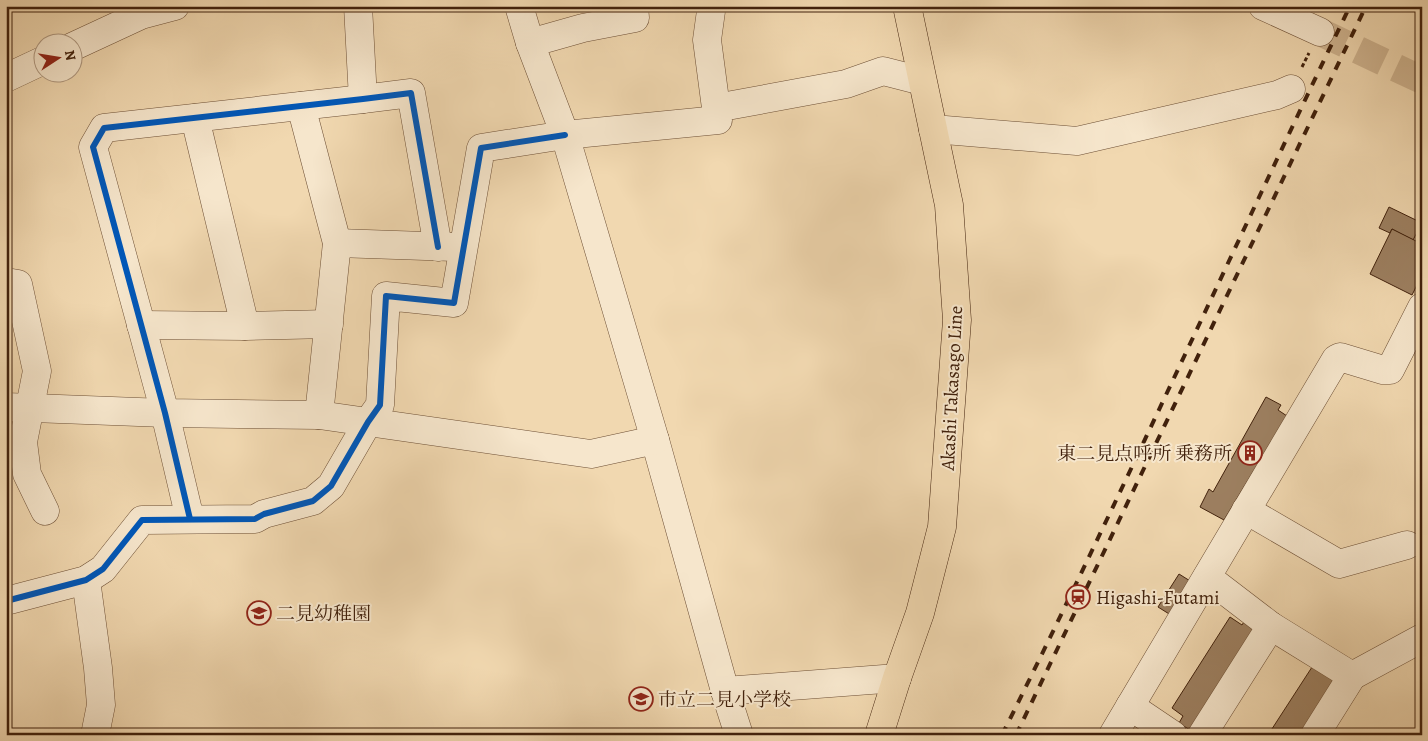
<svg xmlns="http://www.w3.org/2000/svg" width="1428" height="741" font-family="Alegreya,'Noto Serif JP',serif">
<style>
.building{fill:#9d8061;stroke:#41210c}
.lines{fill:none;stroke-linecap:round;stroke-linejoin:round}
.minor-tunnel{stroke:#ceb38f;stroke-width:28;stroke-dasharray:28 14;stroke-linecap:butt}
.minor-casing{stroke:#6d4f35;stroke-width:29}
.major-casing{stroke:#41210c;stroke-width:29}
.path{stroke:#41210c;stroke-width:3;stroke-dasharray:4 2.5;stroke-linecap:butt}
.minor{stroke:#f6e6cc;stroke-width:28}
.major{stroke:#f1d8b0;stroke-width:28}
.rail{stroke:#41210c;stroke-width:4;stroke-dasharray:9 9;stroke-linecap:butt}
.cycleway-casing{stroke:#f6e6cc;stroke-width:9}
.cycleway{stroke:#0057b8;stroke-width:6}
.labels{text-anchor:middle;stroke-width:4;stroke-linejoin:round;paint-order:stroke}
.street-label{font-size:19px;fill:#41210c;stroke:#f6e6cc}
.poi-label{font-size:19px;fill:#41210c;stroke:#f6e6cc;text-anchor:start}
</style>
<rect width="100%" height="100%" fill="#f1d8b0"/>
<filter id="stains"><feTurbulence type="fractalNoise" baseFrequency=".004" numOctaves="4"/><feColorMatrix values="0 0 0 0 .2 0 0 0 0 .09 0 0 0 0 .02 0 0 0 .5 -.17"/></filter>
<radialGradient id="worn" r=".72"><stop offset=".6" stop-color="#630" stop-opacity="0"/><stop offset="1" stop-color="#630" stop-opacity=".3"/></radialGradient>
<g class="building">
<path d="M 1389,207 L 1422,223 L 1413,240 L 1392,229 L 1390,233 L 1379,228 Z"/>
<path d="M 1392,229 L 1422,244 L 1422,275 L 1412,295 L 1370,274 Z"/>
<path d="M 1266,397 L 1281,405 L 1278,410 L 1287,416 L 1224,520 L 1200,507 L 1209,489 L 1213,492 Z"/>
<path d="M 1179,574 L 1195,584 L 1174,617 L 1158,607 Z"/>
<path d="M 1248,615 L 1262,624 L 1193,732 L 1179,723 L 1183,716 L 1172,708 L 1230,617 L 1242,625 Z"/>
<path d="M 1314,664 L 1342,676 L 1305,735 L 1268,735 Z"/>
</g>
<g class="lines">
<path class="minor-tunnel" d="M 1320,32 L 1422,80"/>
<g class="minor-casing">
<g id="minor">
<path d="M 358,6 L 363,99"/>
<path d="M 519,6 L 530,43 L 565,135 L 655,440 L 725,691 L 739,735"/>
<path d="M 711,6 L 711,11 L 707,40 L 716,108"/>
<path d="M 1263,6 L 1320,32"/>
<path d="M 530,43 L 583,28 L 635,18 L 634,6"/>
<path d="M 72,47 L 141,15 L 175,6"/>
<path d="M 6,78 L 42,61"/>
<path d="M 301,106 L 337,243 L 319,415"/>
<path d="M 195,118 L 245,326"/>
<path d="M 933,129 L 1077,141 L 1277,95 L 1291,89"/>
<path d="M 337,243 L 455,247"/>
<path d="M 6,282 L 18,284 L 37,371 L 23,442 L 27,474 L 45,511"/>
<path d="M 141,325 L 245,326 L 329,324"/>
<path d="M 6,407 L 165,413 L 319,415 L 591,454 L 655,440"/>
<path d="M 1246,510 L 1339,564 L 1407,545"/>
<path d="M 190,519 L 165,413 L 93,147 L 104,128 L 363,99 L 411,93 L 438,247"/>
<path d="M 1207,577 L 1271,626 L 1352,676 L 1422,638"/>
<path d="M 86,580 L 98,668 L 101,705 L 95,735"/>
<path d="M 6,601 L 86,580 L 103,569 L 142,520 L 255,519 L 264,514 L 313,501 L 331,486 L 368,422 L 380,405 L 386,296 L 454,303 L 481,148 L 565,135 L 718,120 L 716,108 L 846,84 L 883,71 L 922,81"/>
<path d="M 725,691 L 897,678"/>
<path d="M 1130,706 L 1173,735"/>
<path d="M 1113,735 L 1336,359 L 1340,357 L 1383,370 L 1390,370 L 1422,307"/>
<path d="M 1202,735 L 1271,626"/>
<path d="M 1315,735 L 1352,676"/>
</g>
</g>
<g class="major-casing">
<path id="major" d="M 879,735 L 897,678 L 920,613 L 942,527 L 957,320 L 949,205 L 907,6"/>
</g>
<path class="path" d="M 1302,67 L 1309,53"/>
<use href="#minor" class="minor"/>
<use href="#major" class="major"/>
<g class="rail">
<path d="M 1002,735 C 1122,494 1233,249 1350,6"/>
<path d="M 1016,735 L 1366,6"/>
</g>
<g class="cycleway-casing">
<g id="cycleway">
<path d="M 190,519 L 165,413 L 93,147 L 104,128 L 363,99 L 411,93 L 438,247"/>
<path d="M 6,601 L 86,580 L 103,569 L 142,520 L 255,519 L 264,514 L 313,501 L 331,486 L 368,422 L 380,405 L 386,296 L 454,303 L 481,148 L 565,135"/>
</g>
</g>
<use href="#cycleway" class="cycleway"/>
</g>
<defs>
<g id="building-ring" transform="scale(1.25)"><circle r="9.5" fill="#f6e6cc" stroke="#8f2418" stroke-width="1.5"/><path d="M-4-6H4V6H1V3H-1V6H-4ZM-2.5-4.3h1.7v1.8h-1.7ZM.8-4.3h1.7v1.8H.8ZM-2.5-1h1.7V.8h-1.7ZM.8-1h1.7V.8H.8Z" fill="#8f2418"/></g>
<g id="station-ring" transform="scale(1.25)"><circle r="9.5" fill="#f6e6cc" stroke="#8f2418" stroke-width="1.5"/><path d="M-3-6H3Q5-6 5-4V2Q5 4 3 4L4.5 6H3L1.5 4h-3L-3 6H-4.5L-3 4Q-5 4-5 2V-4Q-5-6-3-6ZM-3.5-4v3h7v-3ZM-3.5 1v1.5H-2V1ZM2 1v1.5H3.5V1Z" fill="#8f2418"/></g>
<g id="school-ring" transform="scale(1.25)"><circle r="9.5" fill="#f6e6cc" stroke="#8f2418" stroke-width="1.5"/><path d="M0-5L7-2L0 1L-7-2ZM-4 1L0 2.5L4 1V4Q0 6-4 4Z" fill="#8f2418"/></g>
</defs>
<g fill-rule="evenodd">
<use href="#building-ring" x="1250" y="453"/>
<use href="#station-ring" x="1078" y="597"/>
<use href="#school-ring" x="259" y="613"/>
<use href="#school-ring" x="641" y="699"/>
</g>
<g class="labels">
<g class="street-label">
<text transform="translate(951 388) rotate(-87)" y="7">Akashi Takasago Line</text>
</g>
<g class="poi-label">
<text x="1232" y="460" text-anchor="end">東二見点呼所 乗務所</text>
<text x="1096" y="604">Higashi-Futami</text>
<text x="276" y="620">二見幼稚園</text>
<text x="658" y="706">市立二見小学校</text>
</g>
</g>
<rect width="1428" height="741" fill="none" stroke="#f1d8b0" stroke-width="25"/>
<rect x="8" y="8" width="1413" height="726" fill="none" stroke="#41210c" stroke-width="2.5"/>
<rect x="12" y="12" width="1403" height="716" fill="none" stroke="#41210c"/>
<g transform="translate(58 58) rotate(78)"><circle r="24" fill="#f6e6cc" stroke="#ae977f"/>
<path d="M0-4L9 19L0 12L-9 19Z" fill="#8f2418"/>
<text y="-8" font-size="14" font-weight="bold" text-anchor="middle" fill="#41210c">N</text>
</g>
<rect width="100%" height="100%" filter="url(#stains)"/>
<rect width="100%" height="100%" fill="url(#worn)"/>
</svg>
